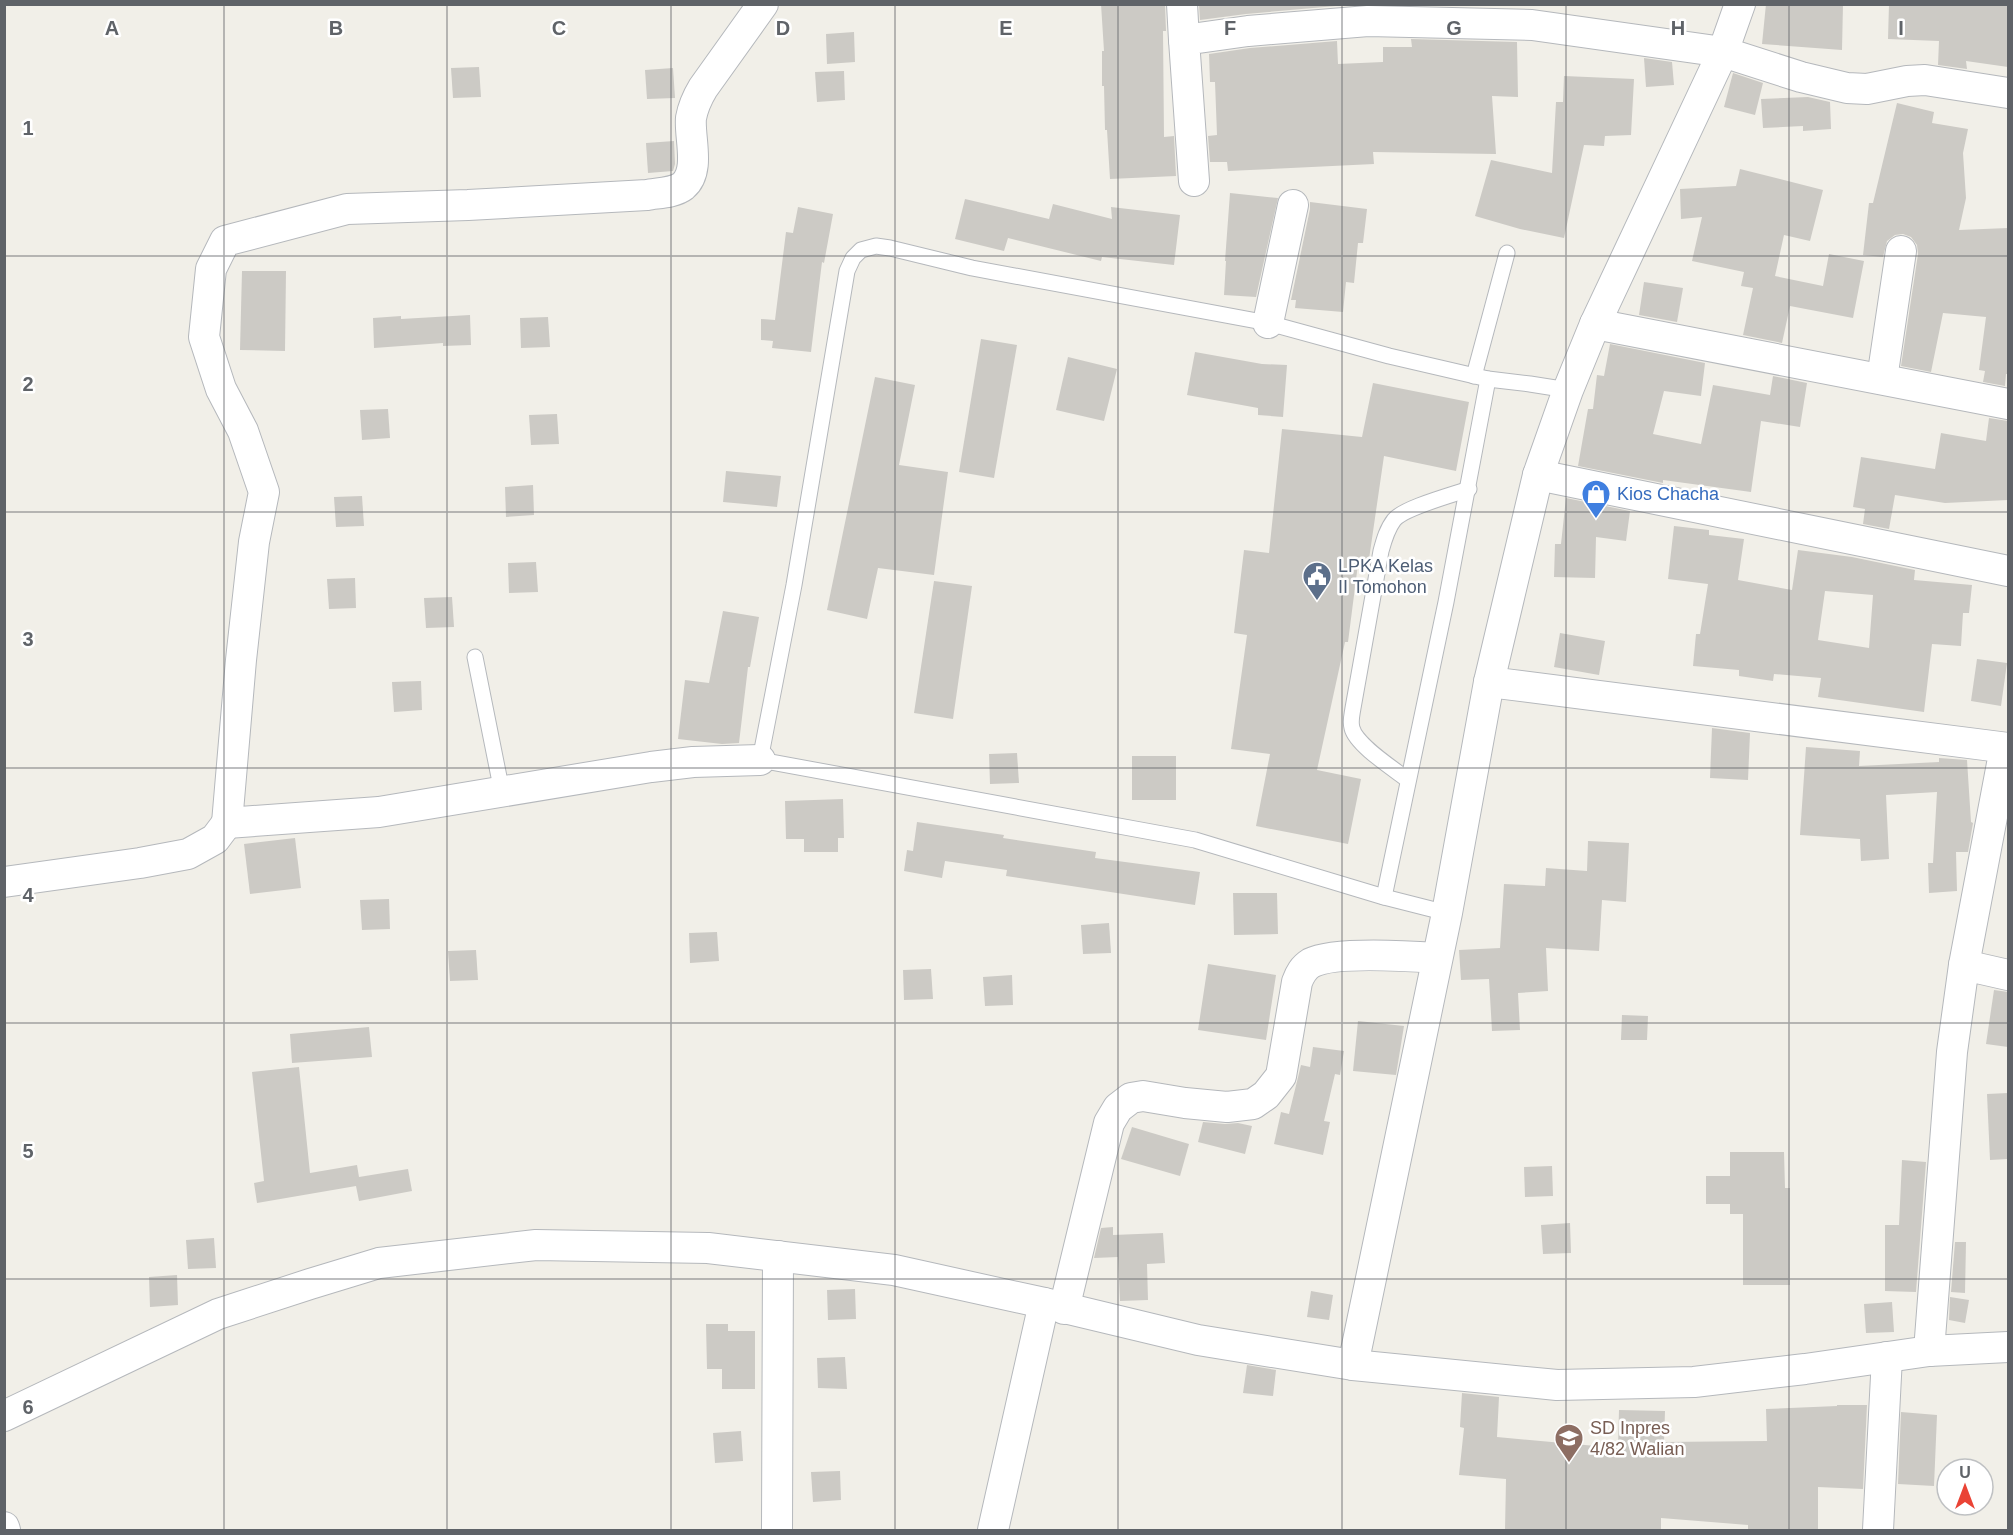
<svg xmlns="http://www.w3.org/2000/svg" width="2013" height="1535" font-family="Helvetica,sans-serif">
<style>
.building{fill:#cccac5;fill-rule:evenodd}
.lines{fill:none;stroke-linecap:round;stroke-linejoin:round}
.service-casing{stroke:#b5b8bc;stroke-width:17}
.minor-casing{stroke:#b5b8bc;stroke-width:32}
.service{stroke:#fff;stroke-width:15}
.minor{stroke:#fff;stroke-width:30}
.grid{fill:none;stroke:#5f6368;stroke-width:1.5;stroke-opacity:0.55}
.labels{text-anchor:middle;stroke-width:5;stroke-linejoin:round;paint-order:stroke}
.shop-label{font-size:18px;fill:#366cbe;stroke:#fff;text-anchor:start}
.service-label{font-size:18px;fill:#4e5e75;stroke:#fff;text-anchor:start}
.education-label{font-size:18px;fill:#785e54;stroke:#fff;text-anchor:start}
.grid-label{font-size:20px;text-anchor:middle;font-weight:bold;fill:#5f6368;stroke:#fff;stroke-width:5;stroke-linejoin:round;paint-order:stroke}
</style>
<rect width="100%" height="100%" fill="#f1efe8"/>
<g class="building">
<path d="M 1101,4 L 1165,4 L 1166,31 L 1163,31 L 1164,137 L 1174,136 L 1176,176 L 1110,179 L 1107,130 L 1105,130 L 1104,86 L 1102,86 L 1102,51 L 1104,51 Z"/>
<path d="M 1199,4 L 1336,4 L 1336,6 L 1246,14 L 1200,20 Z"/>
<path d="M 1766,4 L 1843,4 L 1842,50 L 1762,44 Z"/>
<path d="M 1889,4 L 2008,4 L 2008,67 L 1966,61 L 1967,69 L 1938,65 L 1939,41 L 1888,39 Z"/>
<path d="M 854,32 L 855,62 L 827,64 L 826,34 Z"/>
<path d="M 1411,39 L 1517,42 L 1518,97 L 1492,96 L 1496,154 L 1373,152 L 1374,164 L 1228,171 L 1227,162 L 1210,162 L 1208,136 L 1217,135 L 1215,82 L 1210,82 L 1209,54 L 1250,48 L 1337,41 L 1338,64 L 1383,62 L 1383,47 L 1412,47 Z"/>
<path d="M 1644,58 L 1672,62 L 1674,85 L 1646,87 Z"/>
<path d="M 479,67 L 481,97 L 453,98 L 451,68 Z"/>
<path d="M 673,68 L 675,98 L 647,99 L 645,70 Z"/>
<path d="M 844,71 L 845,100 L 817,102 L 815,72 Z"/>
<path d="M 1733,73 L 1763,83 L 1755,115 L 1724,107 Z"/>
<path d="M 1564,76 L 1634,79 L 1631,135 L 1605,136 L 1604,146 L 1584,145 L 1564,238 L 1520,229 L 1475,216 L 1491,160 L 1552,173 L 1556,102 L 1563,102 Z"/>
<path d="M 1808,97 L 1830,102 L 1831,129 L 1803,131 L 1803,126 L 1763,128 L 1761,99 Z"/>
<path d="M 1897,103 L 1934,112 L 1932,123 L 1968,129 L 1963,153 L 1966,198 L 1959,230 L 2008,228 L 2008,374 L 2006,374 L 2005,386 L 1983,382 L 1985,371 L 1979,370 L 1986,317 L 1943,313 L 1931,372 L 1901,366 L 1918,254 L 1917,245 L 1911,237 L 1903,234 L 1895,235 L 1887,241 L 1883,257 L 1863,255 L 1869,203 L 1873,203 Z"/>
<path d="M 674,141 L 675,164 L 673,171 L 648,173 L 646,143 Z"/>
<path d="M 1740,169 L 1823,190 L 1810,241 L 1784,235 L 1775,276 L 1823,286 L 1829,254 L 1864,261 L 1853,318 L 1790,306 L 1782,343 L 1743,335 L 1753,288 L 1741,286 L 1744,272 L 1692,261 L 1702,217 L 1681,219 L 1680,189 L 1736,186 Z"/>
<path d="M 1230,193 L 1278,198 L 1256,297 L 1224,295 L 1226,261 L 1225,261 Z"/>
<path d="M 965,199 L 1049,219 L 1053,204 L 1112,219 L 1111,207 L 1180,215 L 1174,265 L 1102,257 L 1101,261 L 1008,238 L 1004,251 L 955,239 Z"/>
<path d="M 1310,202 L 1367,209 L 1363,243 L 1358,243 L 1354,283 L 1346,282 L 1343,312 L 1295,308 L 1296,300 L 1291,300 L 1310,209 Z"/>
<path d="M 798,207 L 833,214 L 824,263 L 822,262 L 811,352 L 772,348 L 773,341 L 761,340 L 761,319 L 775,320 L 786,232 L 793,233 Z"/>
<path d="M 242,271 L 286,271 L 285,351 L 240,350 Z"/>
<path d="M 1644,282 L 1683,288 L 1677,322 L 1639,315 Z"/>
<path d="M 470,315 L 471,345 L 443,346 L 443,343 L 374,348 L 373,318 L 401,316 L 401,319 Z"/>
<path d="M 548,317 L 550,347 L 521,348 L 520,318 Z"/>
<path d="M 981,339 L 1017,345 L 994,478 L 959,472 Z"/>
<path d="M 1610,344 L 1705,363 L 1701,396 L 1664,391 L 1653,434 L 1701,444 L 1713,385 L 1770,395 L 1773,376 L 1807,383 L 1800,427 L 1761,421 L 1751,492 L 1663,480 L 1663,483 L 1578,466 L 1588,409 L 1593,409 L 1597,375 L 1604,376 Z"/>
<path d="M 1195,352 L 1262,364 L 1287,365 L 1283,417 L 1258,415 L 1258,408 L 1187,395 Z"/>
<path d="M 1068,357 L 1117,369 L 1104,421 L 1056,410 Z"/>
<path d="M 875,377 L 915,385 L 899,465 L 948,472 L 934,575 L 878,568 L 867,619 L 827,610 Z"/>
<path d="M 1373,383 L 1469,402 L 1456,471 L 1384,456 L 1368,566 L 1358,564 L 1348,642 L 1345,642 L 1317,770 L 1361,779 L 1348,844 L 1256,826 L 1270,754 L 1231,749 L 1247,635 L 1234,633 L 1244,550 L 1269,553 L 1282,429 L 1362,437 Z"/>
<path d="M 388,409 L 390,438 L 362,440 L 360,410 Z"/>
<path d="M 557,414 L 559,444 L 531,445 L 529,415 Z"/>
<path d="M 1989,418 L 2008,421 L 2008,500 L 1945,503 L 1895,495 L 1889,529 L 1863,524 L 1865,509 L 1853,507 L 1861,457 L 1935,469 L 1941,433 L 1986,441 Z"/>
<path d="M 726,471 L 781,476 L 777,507 L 723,502 Z"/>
<path d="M 533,485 L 534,515 L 506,517 L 505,487 Z"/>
<path d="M 362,496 L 364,526 L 336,527 L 334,497 Z"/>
<path d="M 1566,498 L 1630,511 L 1626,541 L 1596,537 L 1595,578 L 1554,577 L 1555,544 L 1561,544 Z"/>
<path d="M 1674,526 L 1709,530 L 1709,535 L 1744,539 L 1738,580 L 1792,590 L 1798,550 L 1852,557 L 1915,570 L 1914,580 L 1972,585 L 1969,613 L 1963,613 L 1961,646 L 1932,644 L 1924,712 L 1818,697 L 1821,678 L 1774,674 L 1773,681 L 1739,676 L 1739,670 L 1693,666 L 1696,634 L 1700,634 L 1708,584 L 1668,579 ZM 1825,591 L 1873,595 L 1869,648 L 1818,640 Z"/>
<path d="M 536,562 L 538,592 L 509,593 L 508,563 Z"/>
<path d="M 355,578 L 356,608 L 329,609 L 327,579 Z"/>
<path d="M 934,581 L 972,586 L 953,719 L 914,713 Z"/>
<path d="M 452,597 L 454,627 L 426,628 L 424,598 Z"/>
<path d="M 723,611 L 759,617 L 750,667 L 748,667 L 739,743 L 722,744 L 678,739 L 685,680 L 709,683 Z"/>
<path d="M 1560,633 L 1605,641 L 1599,675 L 1554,667 Z"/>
<path d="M 1977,659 L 2007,663 L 2001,706 L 1971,701 Z"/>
<path d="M 421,681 L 422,710 L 394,712 L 392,682 Z"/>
<path d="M 1712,728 L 1750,733 L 1748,780 L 1710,778 Z"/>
<path d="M 1806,747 L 1860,751 L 1859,766 L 1939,762 L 1939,758 L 1967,760 L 1971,822 L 1973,823 L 1968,852 L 1956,852 L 1957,891 L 1929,893 L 1928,863 L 1933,863 L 1937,792 L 1886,795 L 1889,859 L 1861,861 L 1860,839 L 1800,835 Z"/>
<path d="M 1017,753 L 1019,783 L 990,784 L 989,754 Z"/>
<rect x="1132" y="756" width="44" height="44"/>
<path d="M 843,799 L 844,838 L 838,838 L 838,852 L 804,852 L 804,839 L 786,839 L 785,801 Z"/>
<path d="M 917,822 L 1004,835 L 1003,838 L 1096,852 L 1095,858 L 1200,872 L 1195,905 L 1006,876 L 1007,870 L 945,861 L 942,878 L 904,871 L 907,850 L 913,851 Z"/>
<path d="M 295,838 L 301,888 L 250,894 L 244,844 Z"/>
<path d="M 1588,841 L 1629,843 L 1626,902 L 1602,900 L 1599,951 L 1546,948 L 1548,991 L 1518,993 L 1520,1030 L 1492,1031 L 1489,979 L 1461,980 L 1459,950 L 1500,948 L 1504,884 L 1545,886 L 1546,868 L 1587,871 Z"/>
<path d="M 1233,893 L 1277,893 L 1278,934 L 1234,935 Z"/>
<path d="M 389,899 L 390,929 L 362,930 L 360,900 Z"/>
<path d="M 1109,923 L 1111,953 L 1083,954 L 1081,925 Z"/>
<path d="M 717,932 L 719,961 L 690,963 L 689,933 Z"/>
<path d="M 476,950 L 478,980 L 450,981 L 448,951 Z"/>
<path d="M 1208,964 L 1276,975 L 1266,1040 L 1198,1030 Z"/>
<path d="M 931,969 L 933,999 L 904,1000 L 903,970 Z"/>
<path d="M 1012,975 L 1013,1005 L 985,1006 L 983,977 Z"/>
<path d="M 1994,990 L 2008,992 L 2008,1047 L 1986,1044 Z"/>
<path d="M 1622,1015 L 1648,1016 L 1647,1040 L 1621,1040 Z"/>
<path d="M 1358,1021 L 1404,1026 L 1396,1075 L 1353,1071 Z"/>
<path d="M 369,1027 L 372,1057 L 292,1063 L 290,1034 Z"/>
<path d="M 1313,1047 L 1344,1051 L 1340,1075 L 1335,1074 L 1324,1121 L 1330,1122 L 1323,1155 L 1274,1144 L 1281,1112 L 1289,1114 L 1301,1065 L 1310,1067 Z"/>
<path d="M 299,1067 L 310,1173 L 357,1165 L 359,1177 L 408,1169 L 412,1191 L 359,1201 L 356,1186 L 257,1203 L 254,1183 L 264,1181 L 252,1072 Z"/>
<path d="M 2008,1093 L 2008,1159 L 1990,1160 L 1987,1094 Z"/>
<path d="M 1203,1122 L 1225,1124 L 1238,1123 L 1252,1126 L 1245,1154 L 1198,1142 Z"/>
<path d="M 1132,1127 L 1189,1144 L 1180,1176 L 1121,1159 Z"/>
<path d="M 1730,1152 L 1784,1152 L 1785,1188 L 1790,1188 L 1790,1285 L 1743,1285 L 1743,1214 L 1730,1214 L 1730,1204 L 1706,1204 L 1706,1176 L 1730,1176 Z"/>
<path d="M 1902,1160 L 1926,1162 L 1916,1292 L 1885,1291 L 1885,1225 L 1899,1225 Z"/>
<path d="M 1552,1166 L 1553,1196 L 1525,1197 L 1524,1167 Z"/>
<path d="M 1570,1223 L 1571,1253 L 1543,1254 L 1541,1225 Z"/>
<path d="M 1113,1227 L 1113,1235 L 1163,1233 L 1165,1263 L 1147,1264 L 1148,1300 L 1120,1301 L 1118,1257 L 1094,1258 L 1101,1228 Z"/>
<path d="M 214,1238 L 216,1268 L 188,1269 L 186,1240 Z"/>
<path d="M 1955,1242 L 1966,1242 L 1965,1293 L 1951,1292 Z"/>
<path d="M 177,1275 L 178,1305 L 150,1307 L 149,1277 Z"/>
<path d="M 855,1289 L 856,1319 L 828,1320 L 827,1290 Z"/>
<path d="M 1311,1291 L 1333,1295 L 1329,1320 L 1307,1317 Z"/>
<path d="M 1950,1297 L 1969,1300 L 1965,1323 L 1949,1320 Z"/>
<path d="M 1892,1302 L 1894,1332 L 1866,1333 L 1864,1304 Z"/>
<path d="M 706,1324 L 728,1324 L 728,1331 L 755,1331 L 755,1389 L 722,1389 L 722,1369 L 707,1369 Z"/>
<path d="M 845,1357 L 847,1389 L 818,1388 L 817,1358 Z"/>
<path d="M 1247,1365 L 1276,1370 L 1273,1396 L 1243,1393 Z"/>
<path d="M 1462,1393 L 1499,1397 L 1497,1437 L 1618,1448 L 1619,1410 L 1665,1411 L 1664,1442 L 1767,1441 L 1766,1409 L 1837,1406 L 1837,1405 L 1867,1405 L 1863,1489 L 1818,1487 L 1818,1530 L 1748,1530 L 1748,1525 L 1661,1518 L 1661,1530 L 1505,1530 L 1506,1479 L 1459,1475 L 1464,1428 L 1460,1427 Z"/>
<path d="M 1901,1412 L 1937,1415 L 1934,1486 L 1898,1484 Z"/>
<path d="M 741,1431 L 743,1461 L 715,1463 L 713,1433 Z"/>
<path d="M 840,1471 L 841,1500 L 813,1502 L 811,1472 Z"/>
</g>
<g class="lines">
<g class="service-casing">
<g id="service">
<path d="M 1474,376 L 1507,253"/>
<path d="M 475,657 L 502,792"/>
<path d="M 1408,780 C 1394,769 1356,745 1352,728 C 1350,721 1352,715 1353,708 L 1381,551 C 1384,540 1387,529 1394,520 C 1403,508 1452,495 1469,489"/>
<path d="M 1384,897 L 1446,602 L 1488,379"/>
<path d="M 1447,913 L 1384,897 L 1195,840 L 760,760 L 794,585 L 847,271 L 853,258 L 861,250 L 876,246 L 890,248 L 972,268 L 1268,323 L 1389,356 L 1488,379 L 1530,384 L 1568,390"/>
</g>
</g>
<g class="minor-casing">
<g id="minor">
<path d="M 1182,4 L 1184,40"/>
<path d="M 1194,181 L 1184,40 L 1248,31 L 1368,21 L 1532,25 L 1723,52 L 1801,77 L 1847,88 L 1867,89 L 1907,81 L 1925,80 L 2008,93"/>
<path d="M 1268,323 L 1293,205"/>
<path d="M 1595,324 L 2008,404"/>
<path d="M 1882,379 L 1901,251"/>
<path d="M 1538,475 L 2008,571"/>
<path d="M 1489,682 L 2008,748"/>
<path d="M 760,760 L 693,762 L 651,767 L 379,812 L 227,823 L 241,660 L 254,542 L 264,492 L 243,431 L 221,389 L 204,337 L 211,269 L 225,241 L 347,209 L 468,205 L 647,195 C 657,193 674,193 683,186 C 701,171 689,137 691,118 C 693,107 697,98 703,88 L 763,4"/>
<path d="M 4,882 L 140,863 L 188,854 L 215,839 L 227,823"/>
<path d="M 1964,965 L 2005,748"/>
<path d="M 1064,1309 L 1109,1123 L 1118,1108 L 1131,1098 L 1143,1096 L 1185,1103 L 1227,1107 L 1253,1104 L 1266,1095 L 1281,1076 L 1297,982 C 1300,974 1303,968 1311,963 C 1334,951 1409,956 1437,958"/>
<path d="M 1929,1351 L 1952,1052 L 1964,965 L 2008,975"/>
<path d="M 1353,1365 L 1447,913 L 1489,682 L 1538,475 L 1568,390 L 1595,324 L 1723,52 L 1740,4"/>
<path d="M 4,1416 L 218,1314 L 310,1284 L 379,1263 L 536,1245 L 708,1248 L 894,1270 L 1044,1303 L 1198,1340 L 1353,1365 L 1557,1385 L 1694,1382 L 1805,1369 L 1929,1351 L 2008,1347"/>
<path d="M 4,1527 L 5,1530"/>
<path d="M 777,1530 L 778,1256"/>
<path d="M 993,1530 L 1044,1303"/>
<path d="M 1878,1530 L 1887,1357"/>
</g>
</g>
<use href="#service" class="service"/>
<use href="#minor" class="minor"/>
</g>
<path class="grid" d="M 224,4 L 224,1530M 447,4 L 447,1530M 671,4 L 671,1530M 895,4 L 895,1530M 1118,4 L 1118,1530M 1342,4 L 1342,1530M 1566,4 L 1566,1530M 1789,4 L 1789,1530M 4,256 L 2008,256M 4,512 L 2008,512M 4,768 L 2008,768M 4,1023 L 2008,1023M 4,1279 L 2008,1279"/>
<defs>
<g id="shop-pin" transform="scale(1.5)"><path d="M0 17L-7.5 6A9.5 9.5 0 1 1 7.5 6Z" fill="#3f7fe0" stroke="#fff"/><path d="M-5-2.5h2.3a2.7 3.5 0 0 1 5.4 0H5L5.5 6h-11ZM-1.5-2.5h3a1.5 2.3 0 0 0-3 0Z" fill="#fff"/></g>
<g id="civic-pin" transform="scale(1.5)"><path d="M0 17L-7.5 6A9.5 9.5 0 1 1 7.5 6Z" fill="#5c6f8a" stroke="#fff"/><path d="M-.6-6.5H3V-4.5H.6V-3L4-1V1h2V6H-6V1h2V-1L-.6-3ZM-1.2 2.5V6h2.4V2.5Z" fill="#fff"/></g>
<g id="school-pin" transform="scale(1.5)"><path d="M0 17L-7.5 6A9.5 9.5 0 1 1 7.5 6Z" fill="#8d6e63" stroke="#fff"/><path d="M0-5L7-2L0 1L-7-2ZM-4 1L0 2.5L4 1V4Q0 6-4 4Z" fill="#fff"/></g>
</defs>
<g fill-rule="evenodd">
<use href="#shop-pin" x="1596" y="494"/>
<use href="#civic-pin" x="1317" y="576"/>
<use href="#school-pin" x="1569" y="1438"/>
</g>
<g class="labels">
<g class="shop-label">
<text x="1617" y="500">Kios Chacha</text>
</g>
<g class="service-label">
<text x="1338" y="572">LPKA Kelas<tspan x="1338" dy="21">II Tomohon</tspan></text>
</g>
<g class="education-label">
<text x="1590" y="1434">SD Inpres<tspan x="1590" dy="21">4/82 Walian</tspan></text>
</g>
</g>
<g class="grid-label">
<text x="112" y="35">A</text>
<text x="336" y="35">B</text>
<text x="559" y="35">C</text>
<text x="783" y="35">D</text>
<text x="1006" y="35">E</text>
<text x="1230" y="35">F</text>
<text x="1454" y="35">G</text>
<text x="1678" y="35">H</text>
<text x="1901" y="35">I</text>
<text x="28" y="135">1</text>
<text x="28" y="391">2</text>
<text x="28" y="646">3</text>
<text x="28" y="902">4</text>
<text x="28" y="1158">5</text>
<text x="28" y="1414">6</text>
</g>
<rect width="2013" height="1535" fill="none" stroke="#5f6368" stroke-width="12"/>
<g transform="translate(1965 1487)"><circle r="28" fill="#ffffff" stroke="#bfc1c3" stroke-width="1.5"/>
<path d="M0-4.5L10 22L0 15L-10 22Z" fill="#ea4335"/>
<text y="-9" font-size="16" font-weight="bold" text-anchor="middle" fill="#5f6368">U</text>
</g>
</svg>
